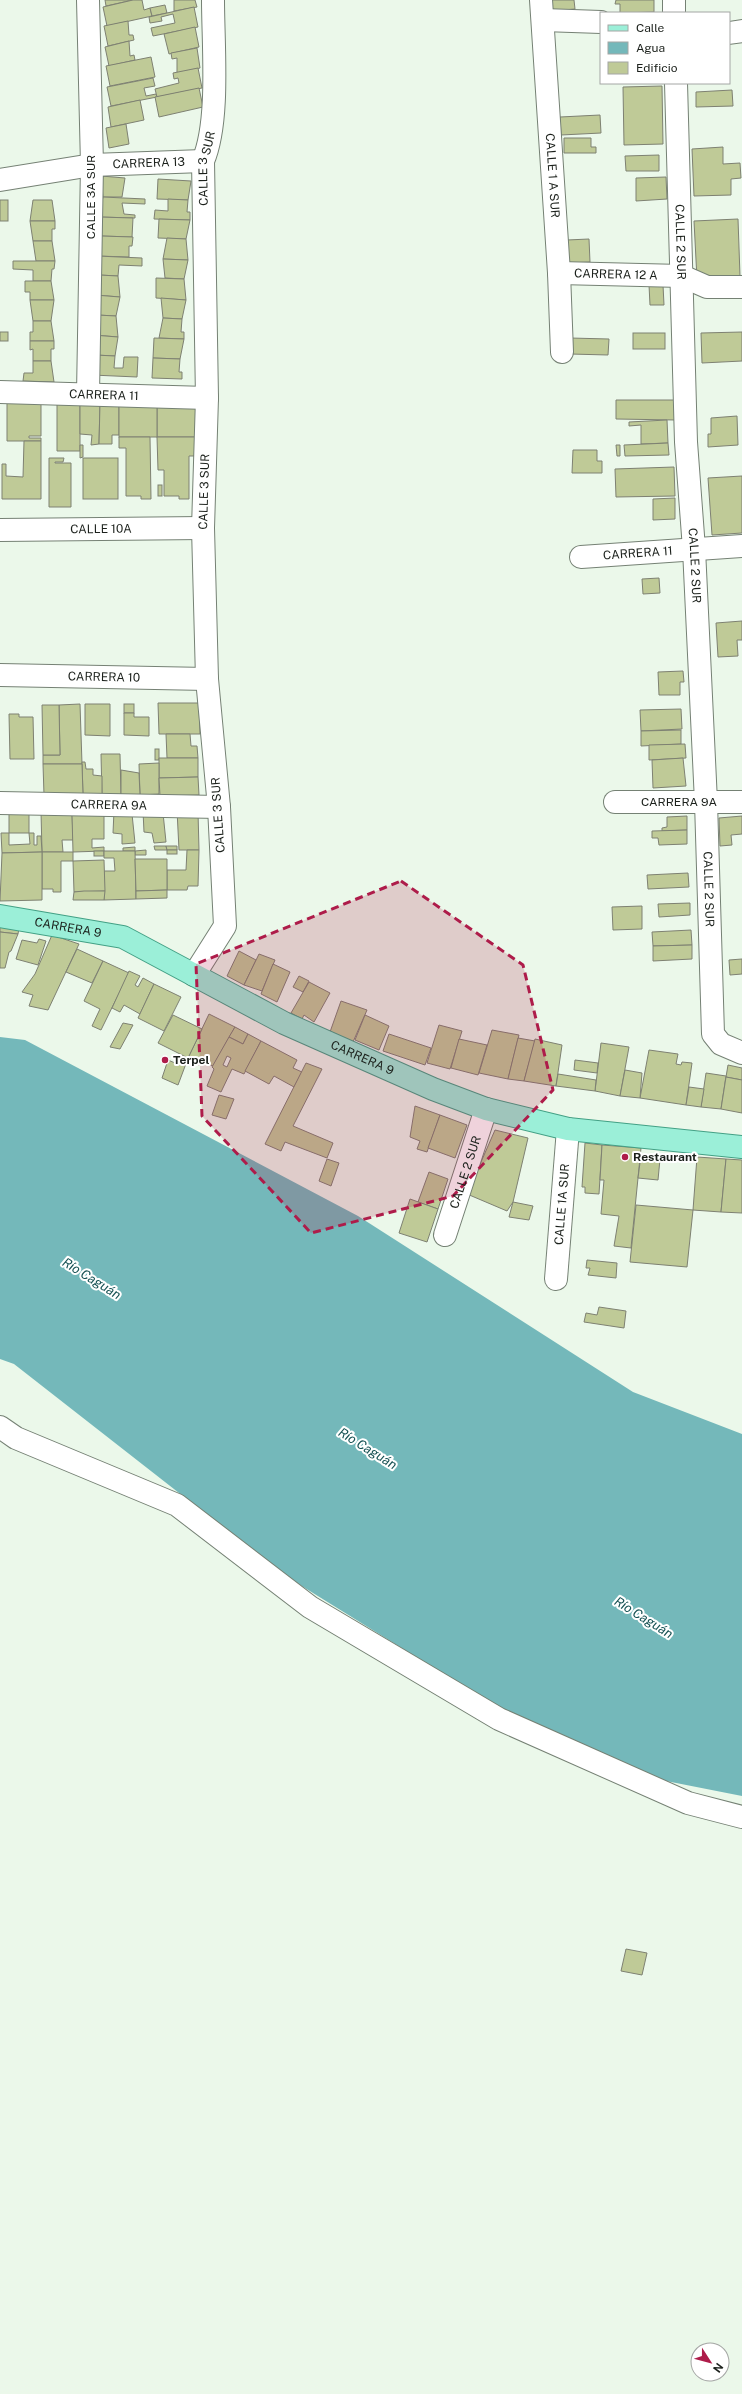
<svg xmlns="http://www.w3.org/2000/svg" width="742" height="2394" font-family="'Public Sans',sans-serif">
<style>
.water{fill:#74b8ba}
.building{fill:#bfca97;stroke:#7e8172;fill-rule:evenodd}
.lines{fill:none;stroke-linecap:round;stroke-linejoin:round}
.minor-casing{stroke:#758174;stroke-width:24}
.major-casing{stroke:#43a085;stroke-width:24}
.minor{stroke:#fff;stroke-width:22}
.major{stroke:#9befd8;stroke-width:22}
.marked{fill:#ae1c4a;fill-opacity:0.2;stroke:#ae1c4a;stroke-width:3;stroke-dasharray:8 5;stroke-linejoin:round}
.poi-dot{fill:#ae1c4a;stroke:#fff;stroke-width:1.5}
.labels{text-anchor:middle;stroke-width:4;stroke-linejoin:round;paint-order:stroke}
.street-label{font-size:12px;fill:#1b201b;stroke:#fff}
.poi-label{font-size:12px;font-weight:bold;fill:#1b201b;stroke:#fff;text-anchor:start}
.water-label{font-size:13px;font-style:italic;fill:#175254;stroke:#fff}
</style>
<rect width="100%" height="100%" fill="#ebf8ea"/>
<path class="water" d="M 0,1037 L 25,1040 L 358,1216 L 633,1392 L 742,1434 L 742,1796 L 661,1780 L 508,1714 L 284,1575 L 14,1364 L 0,1359 Z"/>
<g class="building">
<path d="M 105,0 L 133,0 L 106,6 Z"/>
<path d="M 133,0 L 142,0 L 144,10 L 150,8 L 152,16 L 107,26 L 103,7 Z"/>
<path d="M 174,0 L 195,0 L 197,7 L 174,11 Z"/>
<path d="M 551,0 L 574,0 L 575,9 L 552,11 Z"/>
<path d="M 616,0 L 654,0 L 654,12 L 620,13 L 620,4 L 615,4 Z"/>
<path d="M 165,5 L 167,13 L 152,16 L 150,8 Z"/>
<path d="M 194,7 L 198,27 L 153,36 L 151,28 L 175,23 L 173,14 L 161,17 L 162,21 L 150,23 L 149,17 Z"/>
<path d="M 128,21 L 129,35 L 133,35 L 134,40 L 108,46 L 104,26 Z"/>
<path d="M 195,27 L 199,47 L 169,54 L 164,34 Z"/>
<path d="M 129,41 L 130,56 L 134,55 L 135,60 L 109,66 L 105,47 Z"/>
<path d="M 197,48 L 200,68 L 177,73 L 177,58 L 172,59 L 171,53 Z"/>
<path d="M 151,57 L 155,77 L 110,86 L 106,66 Z"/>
<path d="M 198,68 L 202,88 L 157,97 L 155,89 L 179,83 L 178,78 L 174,79 L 173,73 Z"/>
<path d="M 153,78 L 155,86 L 144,88 L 146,96 L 156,94 L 157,97 L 111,106 L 107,87 Z"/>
<path d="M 662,86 L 663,144 L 624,145 L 623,87 Z"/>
<path d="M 199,88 L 203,107 L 159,117 L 155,97 Z"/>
<path d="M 732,90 L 733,106 L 696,107 L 696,92 Z"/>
<path d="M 140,100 L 144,120 L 111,127 L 108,107 Z"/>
<path d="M 600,115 L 601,133 L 561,135 L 560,117 Z"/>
<path d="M 126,124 L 129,144 L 109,148 L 106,128 Z"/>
<path d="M 564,138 L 591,138 L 591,147 L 596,147 L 596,153 L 564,153 Z"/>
<path d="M 723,147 L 723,164 L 740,163 L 741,178 L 731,179 L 731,195 L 694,196 L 692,149 Z"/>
<path d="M 659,155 L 659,171 L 626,171 L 625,156 Z"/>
<path d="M 101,176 L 125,178 L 122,197 L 103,197 Z"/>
<path d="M 666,177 L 667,199 L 636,201 L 636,178 Z"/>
<path d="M 158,179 L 191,181 L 188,200 L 157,199 Z"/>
<path d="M 103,197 L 145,199 L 145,204 L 122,203 L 124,214 L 135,215 L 135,218 L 99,217 Z"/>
<path d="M 168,199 L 188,200 L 187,212 L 190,212 L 190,220 L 154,219 L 155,210 L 168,211 Z"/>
<rect x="0" y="200" width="8" height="21"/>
<path d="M 33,200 L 52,200 L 55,221 L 30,221 Z"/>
<path d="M 99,217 L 133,218 L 132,237 L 101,236 Z"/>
<path d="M 159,219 L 190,220 L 186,239 L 158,238 Z"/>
<path d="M 738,219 L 740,276 L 697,279 L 694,221 Z"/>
<path d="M 30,221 L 55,221 L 55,229 L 52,229 L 52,241 L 33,241 Z"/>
<path d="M 101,236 L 133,237 L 132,246 L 129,246 L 129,257 L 97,256 Z"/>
<path d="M 167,238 L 186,239 L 188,260 L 163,259 Z"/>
<path d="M 589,239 L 590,262 L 568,263 L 567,240 Z"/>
<path d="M 33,241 L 52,241 L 55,261 L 36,261 Z"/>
<path d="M 97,256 L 142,258 L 142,266 L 119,265 L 118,276 L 99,275 Z"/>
<path d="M 163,259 L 188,260 L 184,279 L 165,278 Z"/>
<path d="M 13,261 L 55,261 L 54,269 L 52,269 L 51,281 L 33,281 L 33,270 L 13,269 Z"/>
<path d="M 99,275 L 118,276 L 120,297 L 95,295 Z"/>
<path d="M 156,278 L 184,279 L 186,300 L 156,298 Z"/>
<path d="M 25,281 L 51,281 L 54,300 L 30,300 L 30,292 L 25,292 Z"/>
<path d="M 649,285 L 663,285 L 664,305 L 650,305 Z"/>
<path d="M 95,295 L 120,297 L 116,316 L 97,315 Z"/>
<path d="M 161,298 L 186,300 L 182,319 L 163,318 Z"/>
<path d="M 30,300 L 54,300 L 51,321 L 33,321 Z"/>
<path d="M 97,315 L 116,316 L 118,337 L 93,335 Z"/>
<path d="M 163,318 L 182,319 L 181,332 L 184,332 L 184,339 L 159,338 Z"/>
<path d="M 33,321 L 51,321 L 54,341 L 30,341 L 30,332 L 33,332 Z"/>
<rect x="0" y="332" width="8" height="9"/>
<path d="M 742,332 L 742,361 L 702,363 L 701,333 Z"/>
<rect x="633" y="333" width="32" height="16"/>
<path d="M 93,335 L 118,337 L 115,356 L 95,355 Z"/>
<path d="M 154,338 L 184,339 L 180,359 L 153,358 Z"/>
<path d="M 570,338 L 609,339 L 608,355 L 570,354 Z"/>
<path d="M 30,341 L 54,341 L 54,349 L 51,349 L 51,361 L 33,361 L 33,349 L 30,350 Z"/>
<path d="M 95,355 L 115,356 L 114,368 L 123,368 L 124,357 L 138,357 L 137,377 L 92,375 Z"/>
<path d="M 153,358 L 180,359 L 179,372 L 182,372 L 182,379 L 152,378 Z"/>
<path d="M 33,361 L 51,361 L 54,382 L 23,381 L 24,373 L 33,373 Z"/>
<rect x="157" y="400" width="42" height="37"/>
<path d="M 616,400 L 677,400 L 676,420 L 616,419 Z"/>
<path d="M 7,402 L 41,402 L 41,436 L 29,436 L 29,438 L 41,438 L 41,441 L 7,441 Z"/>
<path d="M 57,402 L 80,403 L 80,451 L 57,451 Z"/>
<path d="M 80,403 L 100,403 L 99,444 L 91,445 L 92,435 L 80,434 Z"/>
<path d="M 100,403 L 119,403 L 119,435 L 112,435 L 112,444 L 99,444 Z"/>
<rect x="119" y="403" width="38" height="34"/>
<path d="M 737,416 L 738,445 L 708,447 L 708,434 L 711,434 L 711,418 Z"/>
<path d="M 667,420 L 668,443 L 641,444 L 641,425 L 629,426 L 629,422 Z"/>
<path d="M 119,437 L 150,437 L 151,499 L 141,499 L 141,496 L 126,496 L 126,448 L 119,448 Z"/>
<path d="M 157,437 L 196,437 L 196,456 L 189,456 L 189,499 L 179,499 L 179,496 L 164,496 L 164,470 L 158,470 Z"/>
<path d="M 24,441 L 41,441 L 41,499 L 2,499 L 2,464 L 6,464 L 6,476 L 23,477 Z"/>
<path d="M 668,443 L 669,455 L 625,456 L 624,445 Z"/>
<path d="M 80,445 L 83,445 L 83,457 L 80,458 Z"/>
<path d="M 616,445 L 620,445 L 620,456 L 617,456 Z"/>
<path d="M 573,450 L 597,450 L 597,461 L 602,461 L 602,473 L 572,473 Z"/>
<path d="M 49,458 L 64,458 L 63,462 L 55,462 L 55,463 L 71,463 L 71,507 L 49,507 Z"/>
<rect x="83" y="458" width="35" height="41"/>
<path d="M 674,467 L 675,496 L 616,497 L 615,469 Z"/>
<path d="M 742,476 L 742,533 L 712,535 L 708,478 Z"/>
<rect x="158" y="485" width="4" height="11"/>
<path d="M 675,498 L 675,519 L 653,520 L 653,499 Z"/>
<path d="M 659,578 L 660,593 L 643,594 L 642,579 Z"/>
<path d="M 742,621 L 742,640 L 737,640 L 738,656 L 718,657 L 716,623 Z"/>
<path d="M 683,671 L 684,682 L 680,682 L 680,695 L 659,695 L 658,672 Z"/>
<path d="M 158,703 L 199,703 L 200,734 L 159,734 Z"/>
<path d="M 80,704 L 82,764 L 43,764 L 43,755 L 60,755 L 59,705 Z"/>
<path d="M 85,704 L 110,704 L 110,736 L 85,735 Z"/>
<rect x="124" y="704" width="10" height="9"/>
<path d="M 42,705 L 59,705 L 60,755 L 43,755 Z"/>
<path d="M 681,709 L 682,729 L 641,731 L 640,710 Z"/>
<path d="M 124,713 L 134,713 L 134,717 L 149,717 L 149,736 L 124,735 Z"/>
<path d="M 9,714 L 19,714 L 19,717 L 33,717 L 34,759 L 10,759 Z"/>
<path d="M 681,730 L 681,744 L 641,746 L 641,731 Z"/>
<path d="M 166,734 L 190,734 L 191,746 L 197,746 L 198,758 L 167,758 Z"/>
<path d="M 685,744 L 686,758 L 649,760 L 649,745 Z"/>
<rect x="155" y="749" width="4" height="11"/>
<path d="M 101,754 L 120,754 L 121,796 L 102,796 Z"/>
<path d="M 159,758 L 198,758 L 198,777 L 159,778 Z"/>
<path d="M 683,758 L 686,786 L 653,788 L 652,760 Z"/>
<path d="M 82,762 L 85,762 L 86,769 L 93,769 L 93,775 L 102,776 L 102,796 L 83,795 Z"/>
<path d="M 159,763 L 159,794 L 140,795 L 139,764 Z"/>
<path d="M 43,764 L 82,764 L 83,795 L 44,795 Z"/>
<path d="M 121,770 L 139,773 L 140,795 L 121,796 Z"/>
<path d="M 198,777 L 199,795 L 160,796 L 159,778 Z"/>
<path d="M 177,810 L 198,812 L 199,850 L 179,850 Z"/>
<path d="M 72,811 L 73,840 L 62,840 L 63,852 L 42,852 L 41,812 Z"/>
<path d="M 104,811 L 104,839 L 92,839 L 92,848 L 104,847 L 104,851 L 73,852 L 72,815 Z"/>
<path d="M 114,811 L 132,814 L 135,843 L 122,844 L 122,834 L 113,833 Z"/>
<path d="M 143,811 L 163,813 L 166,842 L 154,843 L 152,833 L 144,832 Z"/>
<rect x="9" y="812" width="20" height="21"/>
<path d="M 687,816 L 687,830 L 662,831 L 662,828 L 667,827 L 667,817 Z"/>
<path d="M 742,816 L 742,834 L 731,835 L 732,845 L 720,846 L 719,818 Z"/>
<path d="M 687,830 L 687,844 L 659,845 L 658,838 L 652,838 L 652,831 Z"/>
<path d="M 1,833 L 9,833 L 9,845 L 30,844 L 29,833 L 34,833 L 34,845 L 37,845 L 37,836 L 41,836 L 42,852 L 2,853 Z"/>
<path d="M 154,846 L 166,846 L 167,850 L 155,850 Z"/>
<path d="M 166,846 L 177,846 L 177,850 L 167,850 Z"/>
<path d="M 135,847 L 135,851 L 123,851 L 123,848 Z"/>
<path d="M 146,850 L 146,855 L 135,855 L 135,851 Z"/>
<rect x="167" y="850" width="10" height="4"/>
<path d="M 187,850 L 199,850 L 198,886 L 188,886 L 187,890 L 167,890 L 167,870 L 186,870 Z"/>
<rect x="94" y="851" width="10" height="5"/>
<path d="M 104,851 L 135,851 L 136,899 L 104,900 L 104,871 L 115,871 L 114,858 L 104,858 Z"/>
<path d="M 42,852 L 73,852 L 73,861 L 61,861 L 61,892 L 53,892 L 53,889 L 42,889 Z"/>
<path d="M 42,852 L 42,900 L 0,901 L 2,853 Z"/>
<path d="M 135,859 L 167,859 L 167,890 L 136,891 Z"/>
<path d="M 104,860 L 105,891 L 74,892 L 73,861 Z"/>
<path d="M 688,873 L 689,887 L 648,889 L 647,875 Z"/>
<path d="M 167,890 L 167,898 L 136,899 L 136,891 Z"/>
<path d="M 84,891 L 105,891 L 104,900 L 73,900 L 74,892 Z"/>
<path d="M 690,903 L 690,915 L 659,917 L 658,904 Z"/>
<path d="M 642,906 L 642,929 L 613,930 L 612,907 Z"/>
<path d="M 0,926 L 19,928 L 18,934 L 0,932 Z"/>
<path d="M 691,930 L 692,945 L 653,946 L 652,932 Z"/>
<path d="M 0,932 L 18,934 L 11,951 L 9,952 L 5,968 L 0,968 Z"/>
<path d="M 52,935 L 79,944 L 48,1010 L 29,1006 L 33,995 L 22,992 L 35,974 Z"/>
<path d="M 39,939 L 46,941 L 38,965 L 16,959 L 22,940 L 37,943 Z"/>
<path d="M 692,945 L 692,959 L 653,961 L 653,946 Z"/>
<path d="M 77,949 L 103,961 L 92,983 L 66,972 Z"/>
<path d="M 239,951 L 256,960 L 244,985 L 227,976 Z"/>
<path d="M 259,954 L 275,960 L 262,991 L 244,985 Z"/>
<path d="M 742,959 L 742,974 L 730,975 L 729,960 Z"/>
<path d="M 103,961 L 129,973 L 101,1030 L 92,1026 L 100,1009 L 84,1001 Z"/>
<path d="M 273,964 L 290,972 L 277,1002 L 261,994 Z"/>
<path d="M 129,971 L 140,976 L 135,985 L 138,987 L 143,978 L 154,984 L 140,1014 L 124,1005 L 120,1012 L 112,1008 Z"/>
<path d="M 299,976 L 309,981 L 303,992 L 293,987 Z"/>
<path d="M 309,982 L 330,993 L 314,1022 L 304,1015 L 302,1019 L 291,1013 Z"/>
<path d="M 154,984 L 181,997 L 164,1031 L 138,1018 Z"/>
<path d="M 341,1001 L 367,1010 L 353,1042 L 330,1032 Z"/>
<path d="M 209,1014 L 235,1027 L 213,1066 L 189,1056 Z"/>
<path d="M 173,1015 L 202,1029 L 188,1058 L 158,1043 Z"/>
<path d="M 365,1015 L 389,1026 L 379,1050 L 355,1040 Z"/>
<path d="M 123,1023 L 133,1025 L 120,1049 L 110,1047 Z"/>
<path d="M 439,1025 L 462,1031 L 450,1069 L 427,1063 Z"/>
<path d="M 235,1027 L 248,1034 L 243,1044 L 229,1037 Z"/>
<path d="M 492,1030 L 519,1035 L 508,1079 L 479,1073 Z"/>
<path d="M 248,1034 L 261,1041 L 244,1074 L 232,1069 L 221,1092 L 207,1086 L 214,1069 L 212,1067 L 229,1037 L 243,1044 ZM 227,1056 L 231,1058 L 227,1067 L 223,1065 Z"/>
<path d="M 389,1034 L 431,1048 L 425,1065 L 383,1051 Z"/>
<path d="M 518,1038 L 535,1041 L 524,1081 L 508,1079 Z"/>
<path d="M 459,1039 L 487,1045 L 478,1075 L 451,1068 Z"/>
<path d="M 535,1039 L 562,1045 L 556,1086 L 524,1081 Z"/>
<path d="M 261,1041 L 297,1060 L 293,1068 L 302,1072 L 294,1087 L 274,1076 L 269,1084 L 245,1071 Z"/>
<path d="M 601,1043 L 629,1047 L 620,1096 L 595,1091 Z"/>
<path d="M 649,1050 L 678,1054 L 676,1064 L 681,1065 L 682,1062 L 692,1063 L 686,1105 L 640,1098 Z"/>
<path d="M 177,1057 L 187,1061 L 178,1085 L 162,1078 L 168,1060 L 175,1063 Z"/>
<path d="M 575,1060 L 598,1063 L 597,1073 L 574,1070 Z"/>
<path d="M 306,1063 L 322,1069 L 293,1126 L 333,1143 L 327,1158 L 285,1142 L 281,1151 L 265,1144 Z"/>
<path d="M 728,1065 L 742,1068 L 742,1080 L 726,1077 Z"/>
<path d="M 625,1070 L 642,1073 L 640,1098 L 620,1096 Z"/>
<path d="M 706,1073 L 726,1076 L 721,1109 L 701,1107 Z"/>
<path d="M 558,1074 L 596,1080 L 595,1091 L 556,1086 Z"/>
<path d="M 726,1077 L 742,1080 L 742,1113 L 721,1109 Z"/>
<path d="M 689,1087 L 704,1089 L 701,1107 L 686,1105 Z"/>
<path d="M 219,1095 L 234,1099 L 226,1119 L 212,1115 Z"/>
<path d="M 415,1106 L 440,1115 L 427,1152 L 417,1149 L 420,1141 L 410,1137 Z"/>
<path d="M 440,1115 L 467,1125 L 455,1158 L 428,1148 Z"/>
<path d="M 495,1130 L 528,1138 L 513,1202 L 507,1211 L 467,1194 Z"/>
<path d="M 585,1143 L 602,1145 L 599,1194 L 585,1193 L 585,1187 L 582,1187 Z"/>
<path d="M 602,1145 L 641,1148 L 631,1248 L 614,1246 L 619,1216 L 601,1214 L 604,1180 L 600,1180 Z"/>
<path d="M 641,1155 L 645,1155 L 645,1158 L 660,1159 L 658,1180 L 638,1178 Z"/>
<path d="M 697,1157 L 726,1159 L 721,1212 L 693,1210 Z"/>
<path d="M 327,1159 L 339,1163 L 331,1186 L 319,1181 Z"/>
<path d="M 726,1159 L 742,1160 L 742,1213 L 721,1212 Z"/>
<path d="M 429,1172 L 448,1179 L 438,1209 L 418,1202 Z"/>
<path d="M 410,1199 L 438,1209 L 427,1242 L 399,1233 Z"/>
<path d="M 513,1202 L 533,1206 L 529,1220 L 509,1217 Z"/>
<path d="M 636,1205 L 693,1210 L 687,1267 L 630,1262 Z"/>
<path d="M 587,1260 L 617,1263 L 616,1278 L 588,1275 L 590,1268 L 586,1268 Z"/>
<path d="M 599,1307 L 626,1311 L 624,1328 L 584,1322 L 586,1313 L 597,1315 Z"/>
<path d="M 626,1949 L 647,1953 L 642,1975 L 621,1971 Z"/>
</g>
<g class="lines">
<g class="minor-casing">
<g id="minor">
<path d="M 88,0 L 92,165 L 88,394"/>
<path id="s1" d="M 541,0 L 559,273 L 562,352"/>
<path d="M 674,0 L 674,13"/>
<path d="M 543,20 L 601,22"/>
<path d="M 729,33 L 742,31"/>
<path id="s2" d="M 676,83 L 686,442 L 694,549 L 706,802 L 713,1034 L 721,1044 L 742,1053"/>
<path id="s3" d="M 0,180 L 92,165 L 203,161"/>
<path id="s4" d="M 559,273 L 682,276 L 707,287 L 742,287"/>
<path id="s5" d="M 0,392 L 207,398"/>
<path id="s6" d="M 0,530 L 203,528"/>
<path id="s7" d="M 581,557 L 742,546"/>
<path id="s8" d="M 0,675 L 207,679"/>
<path id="s9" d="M 615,802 L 742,802"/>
<path id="s10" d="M 0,803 L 219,807"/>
<path id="s11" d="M 194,975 L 225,926 L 219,807 L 207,679 L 203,528 L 207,398 L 203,161 C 220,121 213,45 213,0"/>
<path id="s12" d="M 445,1235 L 486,1109"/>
<path id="s13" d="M 556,1279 L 568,1129"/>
<path d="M 0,1427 L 16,1438 L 177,1505 L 310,1607 L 499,1719 L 688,1803 L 742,1817"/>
</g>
</g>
<g class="major-casing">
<g id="major">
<path id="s14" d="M 0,916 L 123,937 L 284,1023 L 433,1089 L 486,1109 L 568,1129 L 742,1147"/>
</g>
</g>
<use href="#minor" class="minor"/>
<use href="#major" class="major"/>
</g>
<path class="marked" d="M 401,881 L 523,965 L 553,1090 L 453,1196 L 311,1233 L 202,1116 L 196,964 Z"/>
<g class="poi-dot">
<circle cx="165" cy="1060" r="4"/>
<circle cx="625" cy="1157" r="4"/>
</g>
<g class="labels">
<g class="street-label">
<text dy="4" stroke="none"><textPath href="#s3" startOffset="150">CARRERA 13</textPath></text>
<text dy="4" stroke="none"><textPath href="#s11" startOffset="817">CALLE 3 SUR</textPath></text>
<text dy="4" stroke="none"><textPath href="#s1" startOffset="176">CALLE 1 A SUR</textPath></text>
<text transform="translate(91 197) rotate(-90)" y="4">CALLE 3A SUR</text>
<text dy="4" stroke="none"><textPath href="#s2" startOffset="159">CALLE 2 SUR</textPath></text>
<text dy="4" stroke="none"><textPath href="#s4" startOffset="57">CARRERA 12 A</textPath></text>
<text dy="4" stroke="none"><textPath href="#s5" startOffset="104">CARRERA 11</textPath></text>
<text dy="4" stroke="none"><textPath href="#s11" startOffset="493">CALLE 3 SUR</textPath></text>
<text dy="4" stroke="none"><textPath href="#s6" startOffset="101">CALLE 10A</textPath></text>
<text dy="4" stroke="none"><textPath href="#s7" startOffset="57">CARRERA 11</textPath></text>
<text dy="4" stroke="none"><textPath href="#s2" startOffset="483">CALLE 2 SUR</textPath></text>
<text dy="4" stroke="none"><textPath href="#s8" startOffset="104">CARRERA 10</textPath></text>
<text dy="4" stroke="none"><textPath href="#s9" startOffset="64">CARRERA 9A</textPath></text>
<text dy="4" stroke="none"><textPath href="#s10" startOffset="109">CARRERA 9A</textPath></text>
<text transform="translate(218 815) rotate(-94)" y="4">CALLE 3 SUR</text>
<text dy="4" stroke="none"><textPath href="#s2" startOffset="807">CALLE 2 SUR</textPath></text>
<text dy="4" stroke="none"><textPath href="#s14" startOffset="69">CARRERA 9</textPath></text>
<text dy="4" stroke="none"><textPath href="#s14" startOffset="393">CARRERA 9</textPath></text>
<text dy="4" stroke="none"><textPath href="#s12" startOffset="66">CALLE 2 SUR</textPath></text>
<text dy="4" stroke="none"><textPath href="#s13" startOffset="75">CALLE 1A SUR</textPath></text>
</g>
<g class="poi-label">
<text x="173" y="1064">Terpel</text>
<text x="633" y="1161">Restaurant</text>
</g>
<g class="water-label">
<text transform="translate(92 1278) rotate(32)" y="5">Río Caguán</text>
<text transform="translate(368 1448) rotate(32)" y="5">Río Caguán</text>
<text transform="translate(644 1617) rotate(32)" y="5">Río Caguán</text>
</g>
</g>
<rect x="600" y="12" width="130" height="72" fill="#ffffff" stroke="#a4a6a4"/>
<rect x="608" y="25" width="20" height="6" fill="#9befd8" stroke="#a4a6a4"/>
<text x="636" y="32" font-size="12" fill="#1b201b">Calle</text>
<rect x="608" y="42" width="20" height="12" fill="#74b8ba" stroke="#a4a6a4"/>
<text x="636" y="52" font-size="12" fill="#1b201b">Agua</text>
<rect x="608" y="62" width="20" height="12" fill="#bfca97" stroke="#a4a6a4"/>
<text x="636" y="72" font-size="12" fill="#1b201b">Edificio</text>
<g transform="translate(710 2362) rotate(126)"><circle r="19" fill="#ffffff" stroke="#a4a6a4"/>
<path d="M0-3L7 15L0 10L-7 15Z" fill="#ae1c4a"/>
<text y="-6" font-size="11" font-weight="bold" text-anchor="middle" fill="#1b201b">N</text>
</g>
</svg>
